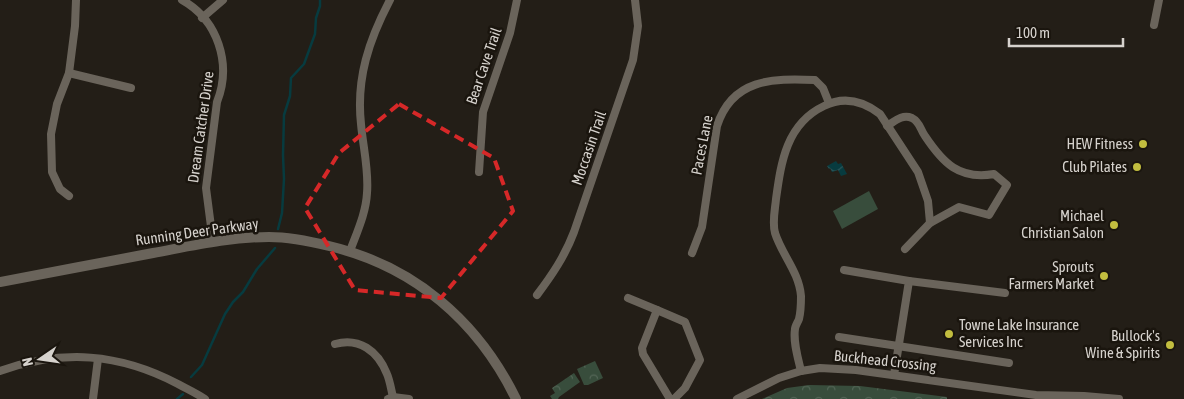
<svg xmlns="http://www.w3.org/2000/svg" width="1184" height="399" font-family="'Asap Condensed',sans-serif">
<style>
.forest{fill:url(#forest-crowns)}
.pitch{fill:#384d3c}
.water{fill:url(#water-waves)}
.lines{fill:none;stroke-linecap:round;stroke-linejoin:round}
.stream{stroke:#073b3f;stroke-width:2.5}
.minor{stroke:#6a645b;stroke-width:8}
.tertiary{stroke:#6a645b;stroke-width:10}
.marked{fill:none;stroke:#d62828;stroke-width:4;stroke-dasharray:10 6;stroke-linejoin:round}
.poi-dot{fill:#c2bd3f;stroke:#1a150e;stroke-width:2}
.labels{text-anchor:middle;stroke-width:5;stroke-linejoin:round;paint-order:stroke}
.street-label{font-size:15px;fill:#d6d2cd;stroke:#1a150e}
.poi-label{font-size:15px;fill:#d6d2cd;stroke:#1a150e;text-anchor:end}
</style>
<defs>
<pattern id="forest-crowns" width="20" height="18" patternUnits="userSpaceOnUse" patternTransform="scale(1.25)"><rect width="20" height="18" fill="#384d3c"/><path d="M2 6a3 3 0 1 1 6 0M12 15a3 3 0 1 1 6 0" fill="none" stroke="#546657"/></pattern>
<pattern id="water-waves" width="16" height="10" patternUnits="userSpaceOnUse" patternTransform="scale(1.25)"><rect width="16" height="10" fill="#073b3f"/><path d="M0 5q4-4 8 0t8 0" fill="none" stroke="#2a565a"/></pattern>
</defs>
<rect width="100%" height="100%" fill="#231e17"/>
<g class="forest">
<path d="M 595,361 L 603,378 L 588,385 L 584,385 L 577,369 Z"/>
<path d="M 574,373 L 580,382 L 559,397 L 558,399 L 552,399 L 550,396 L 555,393 L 552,388 Z"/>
<path d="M 809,385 L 860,386 L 947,397 L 947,399 L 762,399 L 787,388 Z"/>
</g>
<path class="pitch" d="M 869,191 L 878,209 L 842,229 L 833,211 Z"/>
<path class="water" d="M 836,161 L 838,164 L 841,163 L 847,174 L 841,176 L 838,170 L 832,172 L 830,168 L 829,169 L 827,166 Z"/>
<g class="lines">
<g class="stream">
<path d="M 278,229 L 282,213 L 284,179 L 283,155 L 284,115 L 290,96 L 291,78 L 304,64 L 315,34 L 316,18 L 320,6 L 320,0"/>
<path d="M 191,377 L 202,365 L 225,314 L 233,302 L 243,292 L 257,269 L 275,248"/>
<path d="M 177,399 L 183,394"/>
</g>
<g class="minor">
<path d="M 182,0 C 218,20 232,64 217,102 L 206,188 L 213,242"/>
<path d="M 202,18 L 223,0"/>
<path d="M 1154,25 L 1159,0"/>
<path d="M 69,73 L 131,88"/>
<path d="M 887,126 C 895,121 902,114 912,118 C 920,122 920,129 925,136 C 943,163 959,180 994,174 L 1007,185 L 989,215 L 959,207 L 930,223 L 905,249"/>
<path d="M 479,172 L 483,112 L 510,33 L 517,0"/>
<path d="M 69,196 L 60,189 L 52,172 L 51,134 L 57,104 L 69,73 L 75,26 L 76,0"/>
<path d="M 350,251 C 357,232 366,213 367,193 C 369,170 363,147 361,124 C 356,78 369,40 390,0"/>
<path d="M 692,253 L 702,227 L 717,126 C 732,79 772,78 815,80 L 823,88 L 829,103"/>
<path d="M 844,270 L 909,281 L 894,375"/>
<path d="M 909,281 L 1005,293"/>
<path d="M 537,295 C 552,275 565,256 574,232 L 633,60 L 638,26 L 635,0"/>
<path d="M 628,298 L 657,310"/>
<path d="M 839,337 L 1009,363"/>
<path d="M 335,344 C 359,337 378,351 387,374 C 390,381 391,389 393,397"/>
<path d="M 0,371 C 63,349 119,353 178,384 C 187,389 196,393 205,399"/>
<path d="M 801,371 C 798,358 793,342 795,329 C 795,326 798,322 799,319 C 801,311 801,303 801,296 C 799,272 782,255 775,233 C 772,222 775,210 776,199 C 781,163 786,124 824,106 C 844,96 863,101 880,114 L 918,172 L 928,201 L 930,223"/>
<path d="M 93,399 L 98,359"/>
<path d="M 388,399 L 393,397 L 409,399"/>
<path d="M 670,399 L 643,354 L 642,348 L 657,310 L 685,322 L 700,360 L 685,388 L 674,399"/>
<path d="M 737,399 L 779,378 L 801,371 L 820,368 L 856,370 L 1036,395 L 1084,396 L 1119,399"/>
</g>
<path class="tertiary" d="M 0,282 C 51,272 102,263 153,253 C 191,246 230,237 269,237 C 289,237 309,241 329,246 C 414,266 478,321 516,399"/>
</g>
<path class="marked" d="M 399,104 L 494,158 L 513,211 L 441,298 L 355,290 L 305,208 L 339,153 Z"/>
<g class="poi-dot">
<circle cx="1143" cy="144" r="5"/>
<circle cx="1137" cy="167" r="5"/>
<circle cx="1114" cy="225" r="5"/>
<circle cx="1104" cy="276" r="5"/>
<circle cx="949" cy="334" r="5"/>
<circle cx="1170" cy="345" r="5"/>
</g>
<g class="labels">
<g class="street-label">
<text transform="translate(484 66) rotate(-71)" y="5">Bear Cave Trail</text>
<text transform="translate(201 127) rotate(-82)" y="5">Dream Catcher Drive</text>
<text transform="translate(702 145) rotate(-79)" y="5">Paces Lane</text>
<text transform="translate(589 148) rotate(-71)" y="5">Moccasin Trail</text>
<text transform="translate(197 232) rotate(-8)" y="5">Running Deer Parkway</text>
<text transform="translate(885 361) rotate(6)" y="5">Buckhead Crossing</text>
</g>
<g class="poi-label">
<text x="1133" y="149">HEW Fitness</text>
<text x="1127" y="172">Club Pilates</text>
<text x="1104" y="221">Michael<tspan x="1104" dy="17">Christian Salon</tspan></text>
<text x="1094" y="272">Sprouts<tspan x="1094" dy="17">Farmers Market</tspan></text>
<text x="959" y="330" text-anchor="start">Towne Lake Insurance<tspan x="959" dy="17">Services Inc</tspan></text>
<text x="1160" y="341">Bullock's<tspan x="1160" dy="17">Wine &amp; Spirits</tspan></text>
</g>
</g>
<g transform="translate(40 359) rotate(257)" stroke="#1a150e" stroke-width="4" paint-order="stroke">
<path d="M0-4L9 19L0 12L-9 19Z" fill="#d6d2cd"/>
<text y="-8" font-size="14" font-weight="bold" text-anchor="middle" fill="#d6d2cd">N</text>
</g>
<path d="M1009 38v8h114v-8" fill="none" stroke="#d6d2cd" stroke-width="2.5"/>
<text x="1016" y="38" font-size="15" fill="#d6d2cd" stroke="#1a150e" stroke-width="4" paint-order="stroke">100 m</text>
</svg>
